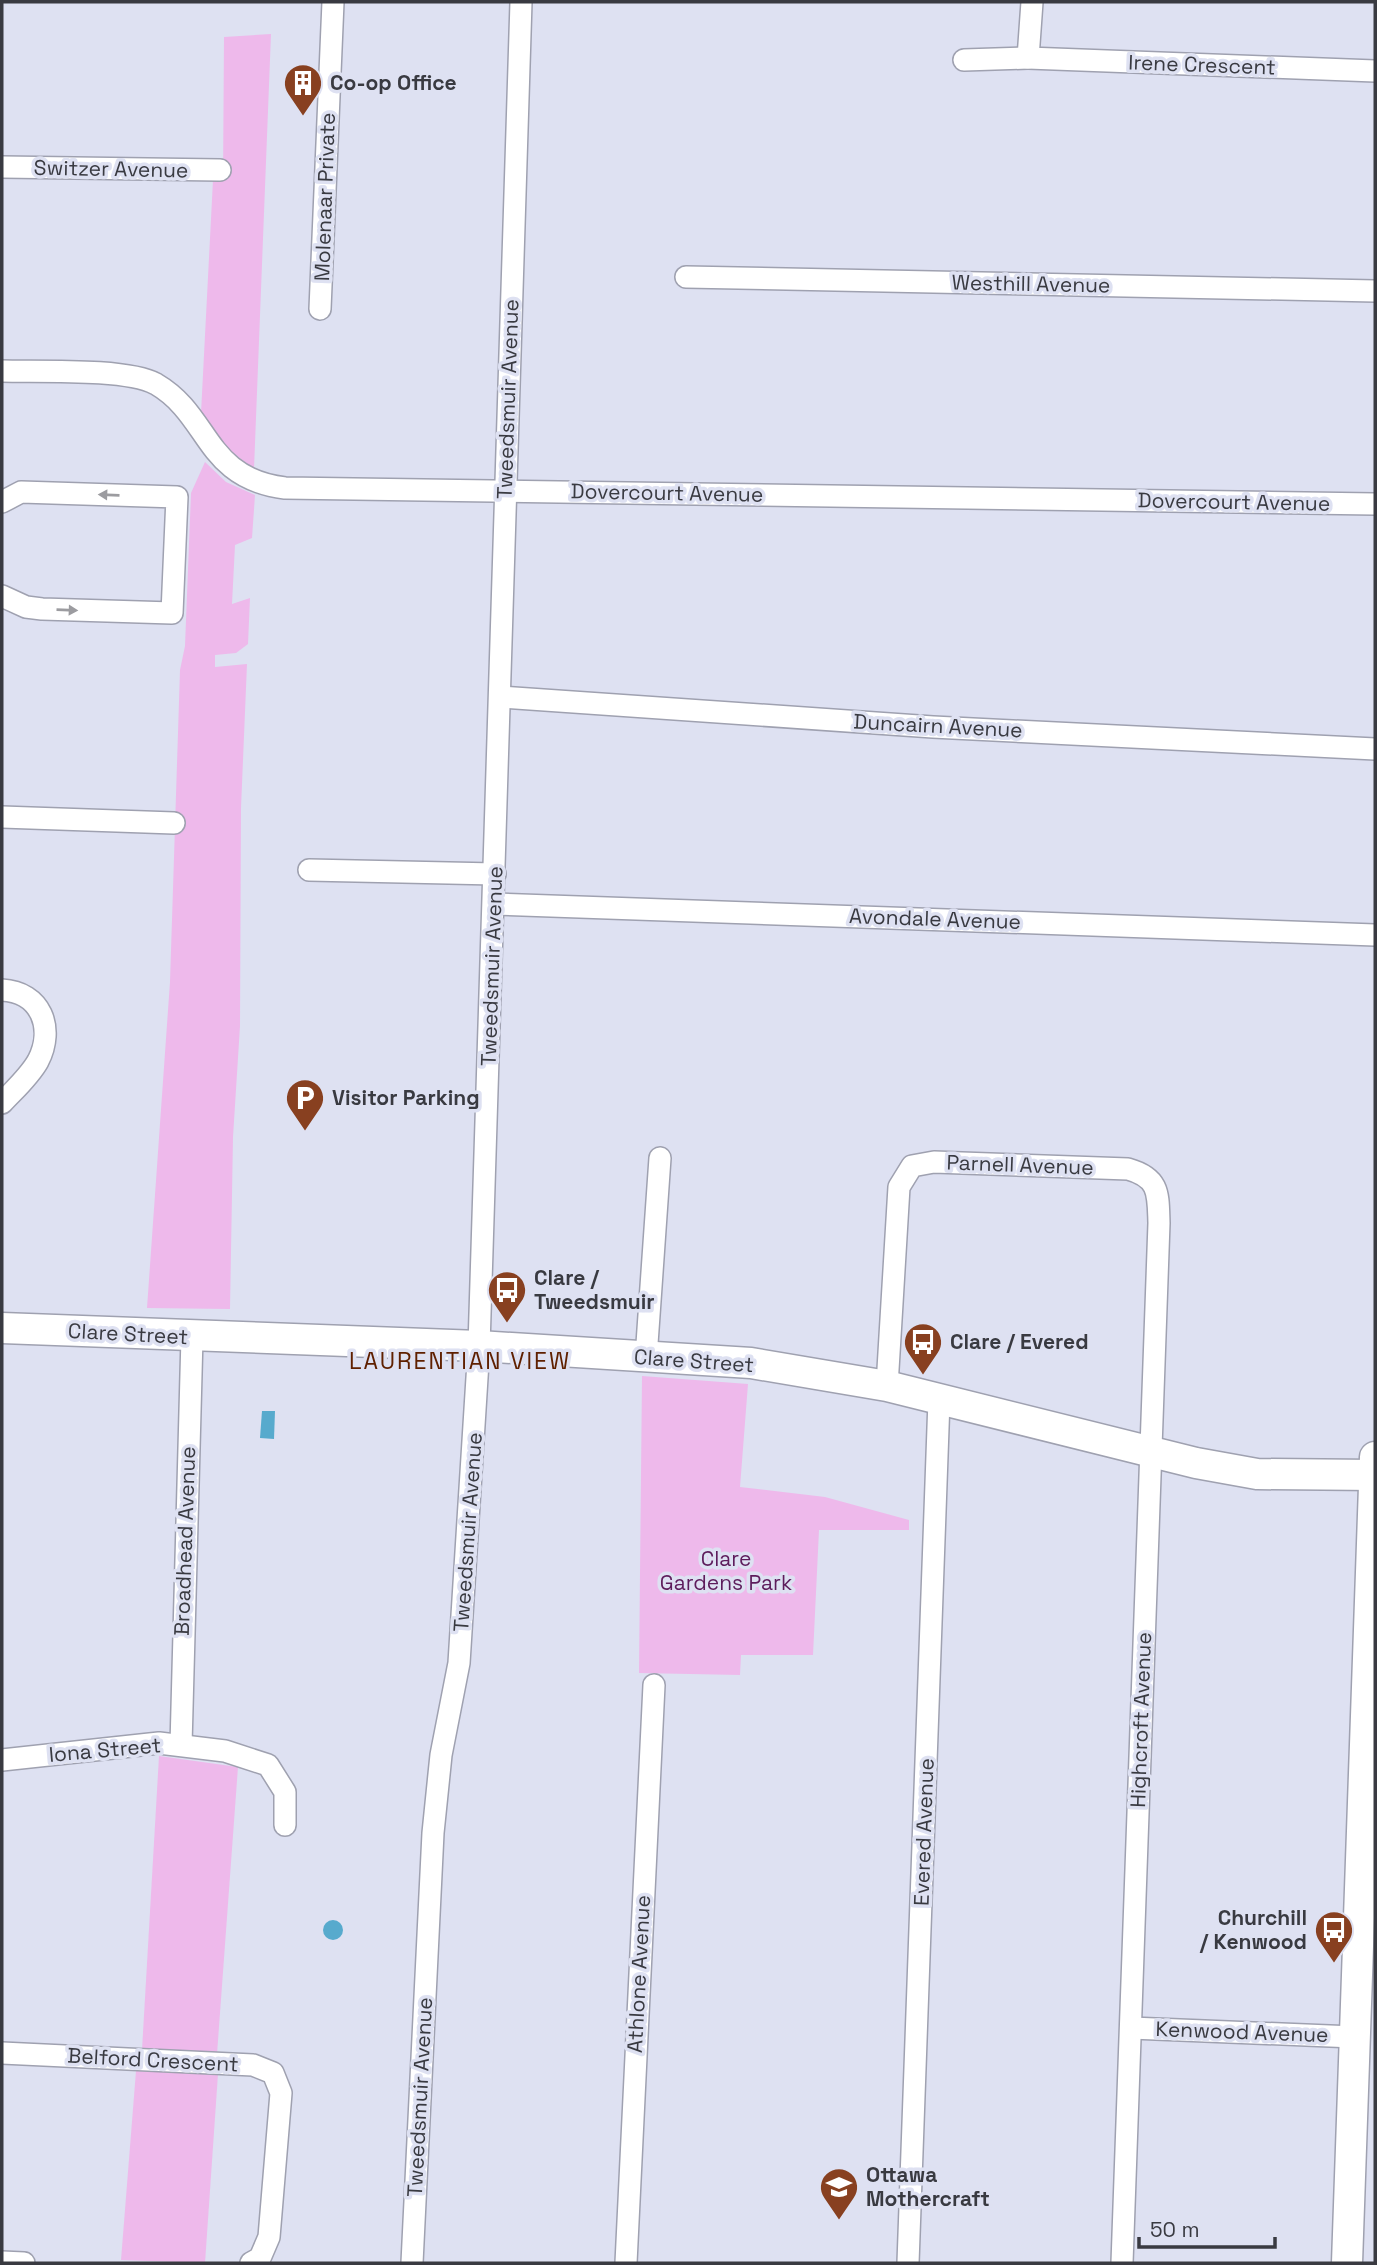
<svg xmlns="http://www.w3.org/2000/svg" width="1377" height="2265" font-family="'Space Grotesk',sans-serif">
<style>
.green{fill:#eeb9eb}
.water{fill:#57aacd}
.lines{fill:none;stroke-linecap:round;stroke-linejoin:round}
.street-casing{stroke:#9fa1b0;stroke-width:24}
.secondary-casing{stroke:#9fa1b0;stroke-width:33}
.street{stroke:#fff;stroke-width:21}
.secondary{stroke:#fff;stroke-width:30}
.oneway{fill:#9c9ca0}
.labels{text-anchor:middle;stroke-width:7;stroke-linejoin:round;paint-order:stroke}
.street-label{font-size:21px;fill:#393a41;stroke:#dee1f2}
.poi-label{font-size:21px;font-weight:bold;fill:#393a41;stroke:#dee1f2;text-anchor:start}
.park-label{font-size:21px;fill:#5d1c5c;stroke:#dee1f2}
.neighbourhood-label{font-size:23px;letter-spacing:2px;fill:#5f2000;stroke:#dee1f2}
</style>
<rect width="100%" height="100%" fill="#dee1f2"/>
<g class="green">
<path d="M 271,34 L 254,469 L 228,449 L 201,413 L 213,180 L 223,181 L 224,37 Z"/>
<path d="M 205,462 L 226,482 L 255,495 L 252,538 L 235,545 L 232,604 L 250,598 L 248,644 L 236,653 L 215,655 L 215,667 L 247,664 L 241,808 L 240,1026 L 233,1137 L 230,1309 L 147,1308 L 170,982 L 180,670 L 185,646 L 191,493 Z"/>
<path d="M 642,1376 L 748,1384 L 740,1487 L 825,1497 L 909,1520 L 909,1530 L 819,1530 L 813,1655 L 741,1655 L 740,1675 L 639,1673 Z"/>
<path d="M 159,1756 L 238,1767 L 217,2054 L 142,2050 Z"/>
<path d="M 136,2071 L 218,2074 L 205,2263 L 121,2260 Z"/>
</g>
<g class="water">
<path d="M 262,1411 L 275,1411 L 274,1439 L 260,1438 Z"/>
<circle cx="333" cy="1930" r="10"/>
</g>
<g class="lines">
<g class="street-casing">
<g id="street">
<path d="M 1032,2 L 1028,58 L 1375,71"/>
<path d="M 964,60 L 1028,58"/>
<path d="M 2,167 L 220,170"/>
<path d="M 686,277 L 1375,291"/>
<path d="M 320,309 L 333,2"/>
<path d="M 2,371 C 38,372 127,368 156,384 C 211,416 204,478 285,488 L 1375,504"/>
<path d="M 2,502 L 21,492 L 177,497 L 172,613 L 42,609 L 26,607 L 2,596"/>
<path d="M 502,697 L 933,727 L 1375,749"/>
<path d="M 2,817 L 174,823"/>
<path d="M 309,870 L 495,874"/>
<path d="M 495,904 L 1375,935"/>
<path d="M 2,990 C 41,992 55,1028 38,1061 C 29,1077 14,1090 2,1103"/>
<path d="M 646,1358 L 660,1158"/>
<path d="M 887,1386 L 899,1187 L 912,1166 L 934,1162 L 1128,1169 C 1160,1178 1158,1194 1159,1223 L 1122,2263"/>
<path d="M 181,1745 L 192,1337"/>
<path d="M 2,1760 L 159,1743 L 225,1751 L 268,1765 L 285,1792 L 285,1825"/>
<path d="M 1131,2028 L 1354,2037"/>
<path d="M 2,2053 L 253,2065 L 273,2073 L 281,2093 L 269,2237 L 260,2258 L 251,2263"/>
<path d="M 2,2262 L 24,2263"/>
<path d="M 412,2263 L 433,1833 L 441,1755 L 459,1663 L 479,1346 L 521,2"/>
<path d="M 626,2263 L 654,1685"/>
<path d="M 908,2263 L 939,1400"/>
</g>
</g>
<g class="secondary-casing">
<g id="secondary">
<path d="M 2,1328 L 479,1346 L 751,1363 L 887,1386 L 1196,1463 L 1257,1474 L 1375,1475"/>
<path d="M 1347,2263 L 1375,1457"/>
</g>
</g>
<use href="#street" class="street"/>
<use href="#secondary" class="secondary"/>
</g>
<defs><path id="oneway-solid" d="M-6-.8H1V-3.2L6.5 0L1 3.2V.8H-6Z" transform="scale(1.75)"/></defs>
<g class="oneway">
<use href="#oneway-solid" transform="translate(109 495) rotate(-178)"/>
<use href="#oneway-solid" transform="translate(67 610) rotate(2)"/>
</g>
<defs>
<g id="building-pin" transform="scale(2.0125)"><path d="M0 17L-7.5 6A9.5 9.5 0 1 1 7.5 6Z" fill="#884020" stroke="#dee1f2"/><path d="M-4-6H4V6H1V3H-1V6H-4ZM-2.5-4.3h1.7v1.8h-1.7ZM.8-4.3h1.7v1.8H.8ZM-2.5-1h1.7V.8h-1.7ZM.8-1h1.7V.8H.8Z" fill="#fff"/></g>
<g id="parking-pin" transform="scale(2.0125)"><path d="M0 17L-7.5 6A9.5 9.5 0 1 1 7.5 6Z" fill="#884020" stroke="#dee1f2"/><path d="M-3.5-5.5H1a3.5 3.5 0 0 1 0 7H-1V5.5H-3.5ZM-1-3.4V-.6H.8a1.4 1.4 0 0 0 0-2.8Z" fill="#fff"/></g>
<g id="bus-pin" transform="scale(2.0125)"><path d="M0 17L-7.5 6A9.5 9.5 0 1 1 7.5 6Z" fill="#884020" stroke="#dee1f2"/><path d="M-5-6H5V4H4V6H2V4H-2V6H-4V4H-5ZM-3.5-4V0h7V-4ZM-3.5 1.2v1.5H-2V1.2ZM2 1.2v1.5H3.5V1.2Z" fill="#fff"/></g>
<g id="school-pin" transform="scale(2.0125)"><path d="M0 17L-7.5 6A9.5 9.5 0 1 1 7.5 6Z" fill="#884020" stroke="#dee1f2"/><path d="M0-5L7-2L0 1L-7-2ZM-4 1L0 2.5L4 1V4Q0 6-4 4Z" fill="#fff"/></g>
</defs>
<g fill-rule="evenodd">
<use href="#building-pin" x="303" y="83"/>
<use href="#parking-pin" x="305" y="1098"/>
<use href="#bus-pin" x="507" y="1290"/>
<use href="#bus-pin" x="923" y="1342"/>
<use href="#bus-pin" x="1334" y="1930"/>
<use href="#school-pin" x="839" y="2187"/>
</g>
<g class="labels">
<g class="street-label">
<text transform="translate(1202 65) rotate(2)" y="7">Irene Crescent</text>
<text transform="translate(111 169) rotate(1)" y="7">Switzer Avenue</text>
<text transform="translate(325 197) rotate(-88)" y="7">Molenaar Private</text>
<text transform="translate(1031 284) rotate(1)" y="7">Westhill Avenue</text>
<text transform="translate(508 399) rotate(-88)" y="7">Tweedsmuir Avenue</text>
<text transform="translate(667 493) rotate(1)" y="7">Dovercourt Avenue</text>
<text transform="translate(1234 502) rotate(1)" y="7">Dovercourt Avenue</text>
<text transform="translate(938 726) rotate(3)" y="7">Duncairn Avenue</text>
<text transform="translate(935 919) rotate(2)" y="7">Avondale Avenue</text>
<text transform="translate(492 966) rotate(-88)" y="7">Tweedsmuir Avenue</text>
<text transform="translate(1020 1165) rotate(2)" y="7">Parnell Avenue</text>
<text transform="translate(128 1334) rotate(3)" y="7">Clare Street</text>
<text transform="translate(694 1361) rotate(4)" y="7">Clare Street</text>
<text transform="translate(468 1532) rotate(-86)" y="7">Tweedsmuir Avenue</text>
<text transform="translate(185 1541) rotate(-88)" y="7">Broadhead Avenue</text>
<text transform="translate(1141 1720) rotate(-88)" y="7">Highcroft Avenue</text>
<text transform="translate(105 1750) rotate(-5)" y="7">Iona Street</text>
<text transform="translate(924 1832) rotate(-88)" y="7">Evered Avenue</text>
<text transform="translate(639 1974) rotate(-87)" y="7">Athlone Avenue</text>
<text transform="translate(1242 2032) rotate(2)" y="7">Kenwood Avenue</text>
<text transform="translate(153 2060) rotate(3)" y="7">Belford Crescent</text>
<text transform="translate(420 2097) rotate(-87)" y="7">Tweedsmuir Avenue</text>
</g>
<g class="poi-label">
<text x="330" y="90">Co-op Office</text>
<text x="332" y="1105">Visitor Parking</text>
<text x="534" y="1285">Clare /<tspan x="534" dy="24">Tweedsmuir</tspan></text>
<text x="950" y="1349">Clare / Evered</text>
<text x="1307" y="1925" text-anchor="end">Churchill<tspan x="1307" dy="24">/ Kenwood</tspan></text>
<text x="866" y="2182">Ottawa<tspan x="866" dy="24">Mothercraft</tspan></text>
</g>
<g class="park-label">
<text x="726" y="1566">Clare<tspan x="726" dy="24">Gardens Park</tspan></text>
</g>
<g class="neighbourhood-label">
<text x="460" y="1369">LAURENTIAN VIEW</text>
</g>
</g>
<rect width="1377" height="2265" fill="none" stroke="#393a41" stroke-width="7"/>
<path d="M1139 2237v10h136v-10" fill="none" stroke="#393a41" stroke-width="3.5"/>
<text x="1150" y="2237" font-size="21" fill="#393a41" stroke="#dee1f2" stroke-width="5" paint-order="stroke">50 m</text>
</svg>
